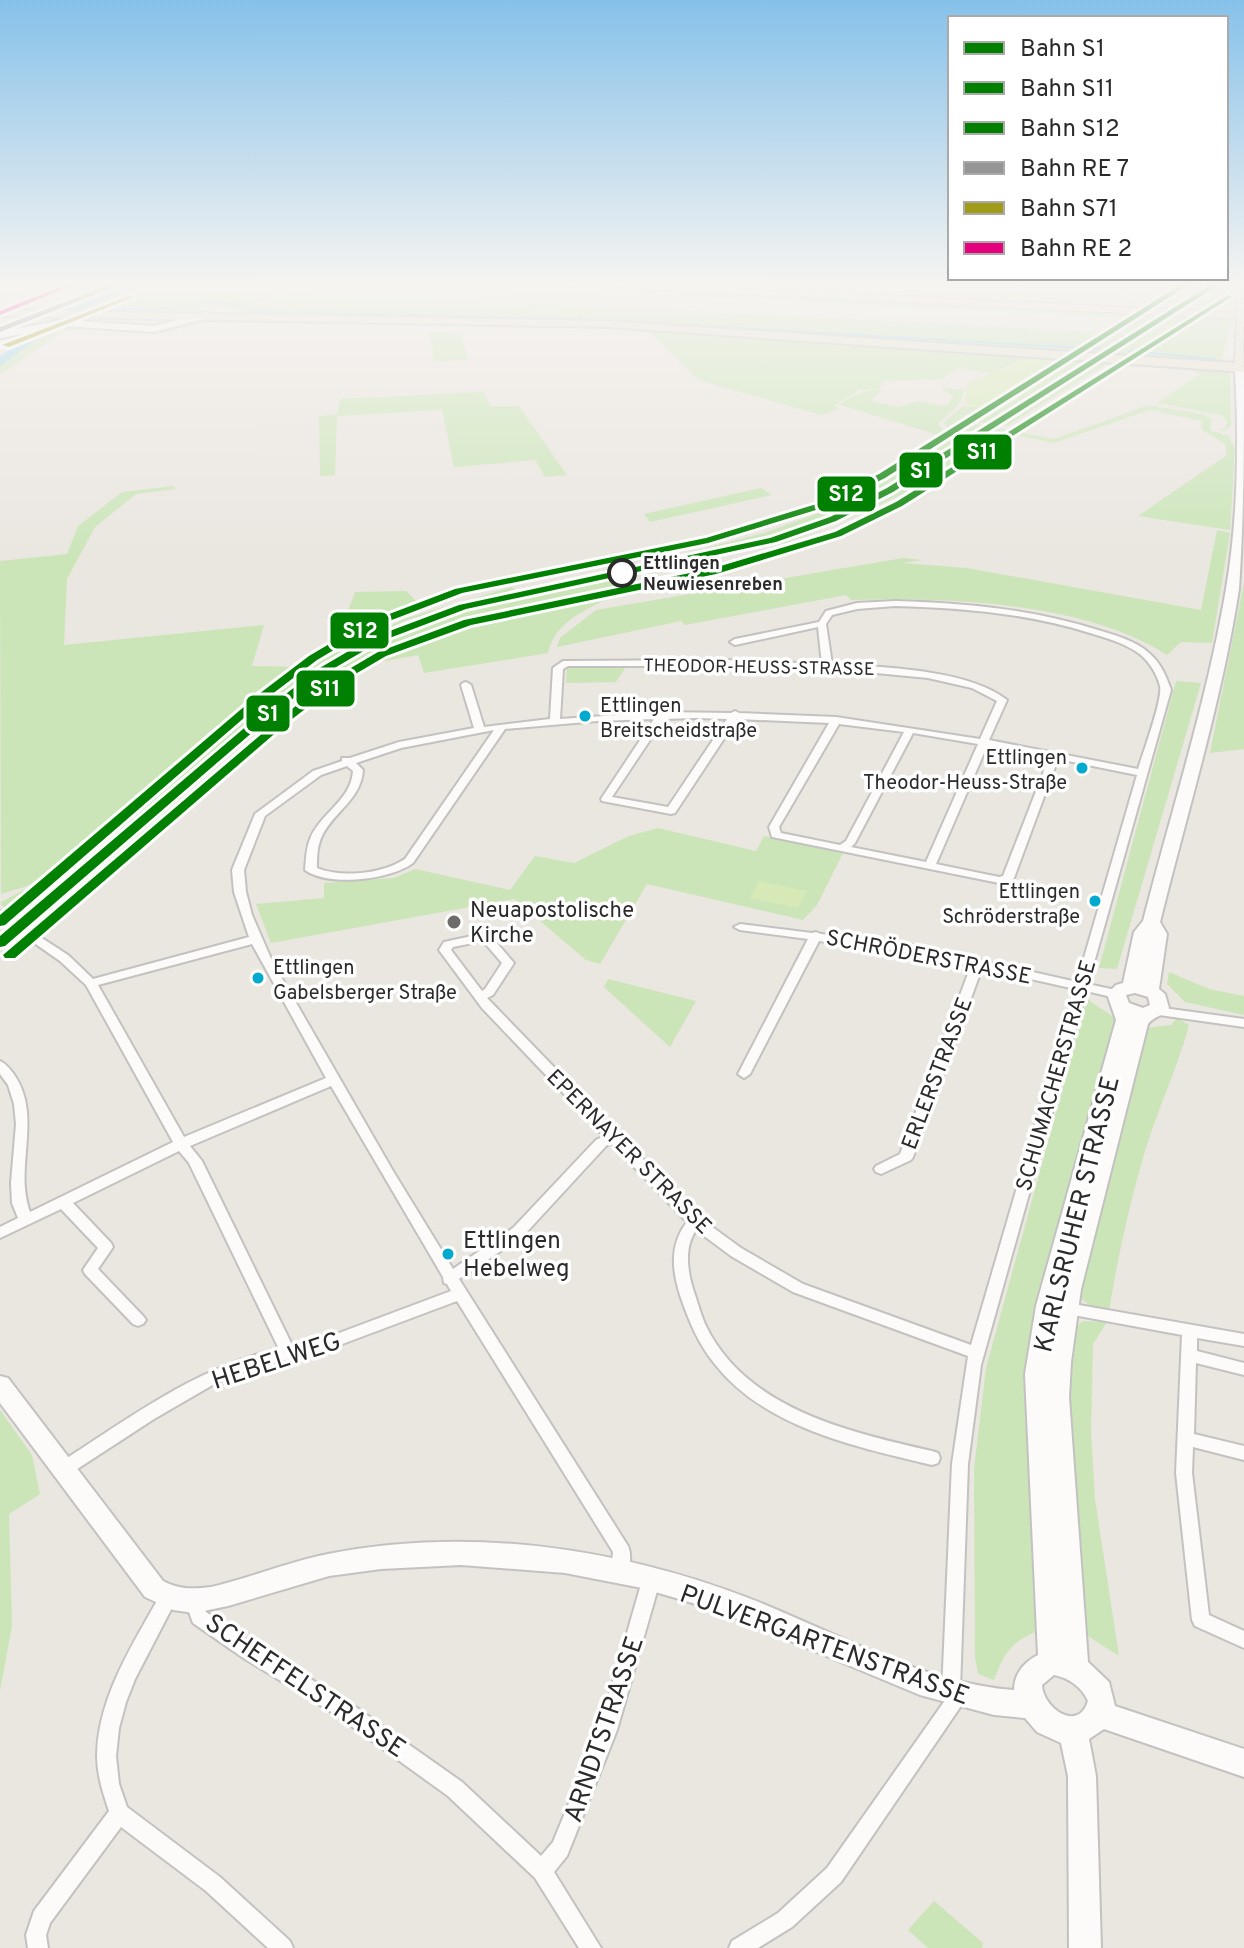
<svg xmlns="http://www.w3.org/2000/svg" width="1244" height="1948" font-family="Overpass,sans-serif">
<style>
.green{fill:#cbe5b9}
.pitch{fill:#d6e9b7}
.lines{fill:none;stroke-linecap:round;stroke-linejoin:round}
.stream{stroke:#94d4ec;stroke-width:2}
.river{fill:#94d4ec;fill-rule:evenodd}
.street-casing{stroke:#c3c2c1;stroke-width:4}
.secondary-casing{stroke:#c3c2c1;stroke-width:4}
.primary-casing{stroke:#c5c4c1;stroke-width:4}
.highway-casing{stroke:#c5c4c1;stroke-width:4}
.street{fill:#fcfbfa;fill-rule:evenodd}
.secondary{fill:#fcfbfa;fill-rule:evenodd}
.primary{fill:#e7e3d4;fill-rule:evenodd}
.highway{fill:#e9ded4;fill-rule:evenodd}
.primary-bridge-casing{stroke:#c5c4c1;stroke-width:13;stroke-linecap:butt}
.primary-bridge{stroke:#e7e3d4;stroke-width:11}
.rail-1-casing{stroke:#fff;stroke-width:6}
.rail-2-casing{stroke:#fff;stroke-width:6}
.rail-3-casing{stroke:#fff;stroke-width:6}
.rail-4-casing{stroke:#fff;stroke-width:6}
.rail-5-casing{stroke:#fff;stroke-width:6}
.rail-6-casing{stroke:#fff;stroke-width:6}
.rail-1{fill:#008000;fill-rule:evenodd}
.rail-2{fill:#008000;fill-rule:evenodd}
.rail-3{fill:#008000;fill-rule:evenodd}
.rail-4{fill:#959595;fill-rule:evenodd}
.rail-5{fill:#a09c19;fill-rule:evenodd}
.rail-6{fill:#e5007d;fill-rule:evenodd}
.stop-dot{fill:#fff;stroke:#2b2b2b;stroke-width:4}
.bus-dot{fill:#00a9ce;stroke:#fff;stroke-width:3}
.poi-dot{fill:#6e6c6a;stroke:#fff;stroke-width:3}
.labels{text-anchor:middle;stroke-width:7;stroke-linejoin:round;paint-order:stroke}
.far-stop-label{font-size:18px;font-weight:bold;fill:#2b2b2b;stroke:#fff;text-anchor:start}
.far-street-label{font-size:18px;fill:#2b2b2b;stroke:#fff}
.bus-label{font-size:20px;fill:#2b2b2b;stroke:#fff;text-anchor:start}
.poi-label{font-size:22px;fill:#2b2b2b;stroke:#fff;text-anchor:start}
.street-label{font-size:22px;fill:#2b2b2b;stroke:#fff}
.near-bus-label{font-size:24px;fill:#2b2b2b;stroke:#fff;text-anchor:start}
.near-street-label{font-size:26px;fill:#2b2b2b;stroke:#fff}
.line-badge{stroke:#fff;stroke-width:3}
.badge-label{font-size:22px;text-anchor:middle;font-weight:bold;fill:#fff}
</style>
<rect width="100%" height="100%" fill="#eae6e0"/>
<g class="green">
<path d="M 128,282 L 201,289 L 208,282 L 311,282 C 298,283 261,305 237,309 C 220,311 211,300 195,310 L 222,313 L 58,312 L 66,308 L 53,312 Z"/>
<path d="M 462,282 L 1164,315 L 1104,352 L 1115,354 L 1176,316 L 1233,318 L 1222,358 L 1227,362 L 1219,362 L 616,323 L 230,313 L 288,295 L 638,308 L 1130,334 L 1117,330 L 1129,319 L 1117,315 L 1124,319 L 1118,325 L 1123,318 L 692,296 L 317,283 Z"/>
<path d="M 675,282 L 782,282 L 976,292 L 984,282 L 1007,282 L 1003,294 L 1118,299 L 1124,282 L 1127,282 L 1123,299 L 1175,301 L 1215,282 L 1180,305 Z"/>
<path d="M 1224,282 L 1235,282 L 1233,307 L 1195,306 Z"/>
<path d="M 227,317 C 452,319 675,328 899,343 C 1009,351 1121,357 1230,371 L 1231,425 L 1224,432 L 1220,430 L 1225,429 L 1227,421 L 1221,415 L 1157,403 L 1200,374 L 1189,369 L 1112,361 L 1007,426 L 1000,425 L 1104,359 L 1094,359 L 989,423 L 968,422 L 951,430 L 943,423 L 963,406 L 1002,409 L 1071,364 L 1027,357 L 992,374 L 959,368 L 942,379 L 884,381 L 878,389 L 859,390 L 834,406 L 840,409 L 821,415 L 699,380 L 646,329 L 467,322 L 225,320 Z"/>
<path d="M 202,318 L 220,318 L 163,333 L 84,328 L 64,331 L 0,375 L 0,363 L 24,346 L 0,338 L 29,331 L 48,333 L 59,325 L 162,329 Z"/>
<path d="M 429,332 L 461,334 L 468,360 L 434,361 Z"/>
<path d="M 940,388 L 964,390 C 962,408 948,412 938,425 L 950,434 L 945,437 L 840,405 C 852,394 866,390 882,390 L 871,401 L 899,407 L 917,401 L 946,406 L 954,396 Z"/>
<path d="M 483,392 L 491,406 L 519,406 L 567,475 L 545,477 L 535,460 L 454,467 L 442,410 L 337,416 L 335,475 L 320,476 L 319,416 L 337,414 L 341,399 Z"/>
<path d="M 1148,405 L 1202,414 L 1212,419 L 1210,430 L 1229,436 L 1235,449 L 1230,530 L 1138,516 L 1227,455 L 1225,444 L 1201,429 L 1202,421 L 1150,410 L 1054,443 L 1003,432 L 903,494 L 846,520 L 788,542 L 665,569 L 641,580 L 657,569 L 765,545 L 840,519 L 996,428 L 1054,439 Z"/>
<path d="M 971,424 L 985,425 C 968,439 946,449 927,461 C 848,509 758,553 663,561 L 664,554 L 671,557 L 764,533 L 827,510 L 895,474 Z"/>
<path d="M 174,486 L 175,489 L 136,494 L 95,527 L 67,579 L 64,645 L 264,625 L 252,666 L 298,667 L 336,644 L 355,592 L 406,591 L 421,606 L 349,641 L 296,673 L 205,744 L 65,866 L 27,886 L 1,894 L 0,561 L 67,554 L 78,526 L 122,492 Z"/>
<path d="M 761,488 L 772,495 L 650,522 L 644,514 Z"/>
<path d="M 1217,530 L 1230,533 L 1212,643 L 1181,642 L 1167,655 C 1086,602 946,597 851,600 L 846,595 L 685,625 L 681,621 L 557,647 L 560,638 L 596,610 L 903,558 L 922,560 L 902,563 L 967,568 L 1201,610 Z"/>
<path d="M 617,578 L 631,583 C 605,606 556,613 548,653 L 424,673 L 418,655 L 337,670 L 258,725 C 289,699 320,671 357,651 C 437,607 529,595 617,578 Z"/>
<path d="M 1244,582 L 1244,749 L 1210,753 Z"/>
<path d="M 512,587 L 515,590 L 406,620 L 321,663 L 19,918 L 1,905 L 1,902 L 77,862 L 211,744 L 318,662 L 404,619 Z"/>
<path d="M 573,666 L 626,667 L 616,682 L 566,683 L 567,668 Z"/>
<path d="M 1176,681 L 1201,683 L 1117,969 L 1099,968 Z"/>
<path d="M 189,786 L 193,787 L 122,851 L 122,860 L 111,862 L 103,869 L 106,876 L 98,884 L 83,886 L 36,926 L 29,924 Z"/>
<path d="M 658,828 L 756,851 L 764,836 L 843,853 L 817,905 L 803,920 L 647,884 L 600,964 L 586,960 L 514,899 L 271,943 L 256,904 L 324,898 L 324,883 L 394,878 L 415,869 L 510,890 L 535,856 L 574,863 L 629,836 Z"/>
<path d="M 1169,972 L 1209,989 L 1244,996 L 1244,1015 L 1185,1002 L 1167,984 Z"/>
<path d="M 608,979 L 696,1001 L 670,1047 L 604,987 Z"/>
<path d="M 1087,999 L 1118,1020 L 1086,1150 L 1041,1630 C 1013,1640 1004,1652 994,1680 L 978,1674 L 975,1657 L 974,1469 L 986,1368 Z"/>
<path d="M 1177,1018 L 1189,1025 C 1178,1067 1159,1106 1146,1148 C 1130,1201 1118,1256 1109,1311 C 1094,1309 1086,1304 1075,1293 L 1144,1028 L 1171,1025 Z"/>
<path d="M 1083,1321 L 1107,1322 L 1093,1344 L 1091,1431 L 1095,1499 L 1119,1656 L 1077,1629 L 1064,1401 L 1073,1330 Z"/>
<path d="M 0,1410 L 32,1455 L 40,1494 L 9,1514 L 12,1626 L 0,1691 Z"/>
<path d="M 934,1901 L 983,1943 L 982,1948 L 928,1948 L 908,1930 Z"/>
</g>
<g class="pitch">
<path d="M 1026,357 L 1072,364 L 1002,409 L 981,409 L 965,403 L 967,385 L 971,381 L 1015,365 Z"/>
<path d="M 759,881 L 807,891 L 798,908 L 750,898 Z"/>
</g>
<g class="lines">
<g class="stream">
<path d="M 252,308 L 270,312 L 580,319 L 1100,349"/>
<path d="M 93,310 L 177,308 L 212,302 L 244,306"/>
<path d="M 1129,351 L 1215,359"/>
</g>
<path class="river" d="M 132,282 L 148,282 L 72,314 L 0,366 L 0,356 L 64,310 Z"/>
<g class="street-casing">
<g id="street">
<path d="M 895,601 C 964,603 1032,609 1098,630 C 1115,635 1136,641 1149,653 C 1161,663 1166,676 1171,690 L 1088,984 L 1120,991 L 1122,994 L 1116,998 L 1086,991 L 981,1365 L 968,1464 L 960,1689 L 965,1691 L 967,1697 L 841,1882 L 792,1927 L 758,1948 L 729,1948 L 732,1941 L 778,1913 L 827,1868 L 946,1699 L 942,1692 L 952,1464 L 968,1356 L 793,1292 L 731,1256 L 696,1230 C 683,1249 688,1275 695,1295 C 698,1304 701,1315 705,1324 C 745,1409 849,1432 932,1451 L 938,1453 L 940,1458 L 938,1463 L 932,1465 C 857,1447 764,1428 714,1363 C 698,1343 689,1321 681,1298 C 672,1271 669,1245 687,1222 L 611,1143 L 606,1146 L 523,1236 L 459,1279 L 628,1546 C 632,1555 630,1569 626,1577 L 620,1580 L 614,1577 L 611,1572 L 613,1552 L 457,1301 L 313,1355 L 275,1362 L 247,1370 L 216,1383 L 154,1419 L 68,1475 L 62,1477 L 56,1475 L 54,1470 L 56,1465 C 126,1421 196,1366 279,1349 L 189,1163 L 179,1151 L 73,1203 L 111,1243 L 113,1247 L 98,1269 L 143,1316 L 146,1320 L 143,1324 L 138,1326 L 133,1324 L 85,1274 L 83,1270 L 98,1248 L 61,1209 L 0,1238 L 0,1227 L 18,1218 L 12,1203 L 11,1183 L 16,1124 L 14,1104 L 8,1085 L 0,1074 L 0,1061 C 6,1064 8,1067 13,1073 C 44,1116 13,1166 30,1212 L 173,1142 L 86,985 L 60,961 L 0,919 L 0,911 L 68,955 L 93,979 L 249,937 L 234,892 L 232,870 L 255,814 L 313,771 L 342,761 L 342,758 L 350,758 L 399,742 L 474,728 L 461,685 L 463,683 L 466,682 L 471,685 L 484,727 L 550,719 L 553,668 L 563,661 L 725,660 L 822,664 L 818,627 L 735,645 L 730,642 L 735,639 L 819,622 L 826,611 L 857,603 ZM 895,606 C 961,608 1027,613 1090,633 C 1107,638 1127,644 1141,655 C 1150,663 1157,674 1160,686 C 1163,699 1143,753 1138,769 L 989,740 L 1007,700 C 968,669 881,667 832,664 L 826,624 L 832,615 L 857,609 ZM 568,666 L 725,666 L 866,672 L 928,678 L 972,688 L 997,701 L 980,739 L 836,717 L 739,713 L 735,711 L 731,713 L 662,712 L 560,719 L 563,669 ZM 696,718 L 727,719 L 668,807 L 612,797 L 664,719 ZM 654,719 L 601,799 L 602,801 L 671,814 L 675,813 L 737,719 L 829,723 L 769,827 L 772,837 L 999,883 L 1012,880 L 1014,878 L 1058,759 L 1137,775 L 1077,982 L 913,945 L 821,934 L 816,932 L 812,933 L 740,924 L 734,927 L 740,930 L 808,939 L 738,1074 L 744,1078 L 750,1074 L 819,941 L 913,953 L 971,966 L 900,1154 L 876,1166 L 874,1169 L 876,1172 L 881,1174 L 911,1160 L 913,1157 L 982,968 L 1075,989 L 971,1345 L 803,1284 L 741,1248 L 700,1218 L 487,998 L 493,995 L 514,963 L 490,935 L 486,933 L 444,942 L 439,950 L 482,1008 L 604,1136 L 596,1140 L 513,1228 L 453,1269 L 393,1171 L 272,961 L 252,915 L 246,892 L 244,870 L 265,816 L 321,775 L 347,766 L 353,771 C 351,801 320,813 310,839 C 306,849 306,859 305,870 C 329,887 390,880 413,863 L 505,729 L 598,721 ZM 839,724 L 904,732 L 846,841 L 840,845 L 781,833 L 779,827 ZM 494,730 L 405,859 C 383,874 342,878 317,868 C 317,857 317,846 322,836 C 334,811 361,800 363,770 L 356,763 L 401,748 ZM 913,733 L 978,744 L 926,862 L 851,847 L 855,843 ZM 987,746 L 1049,758 L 1003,876 L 999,877 L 936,864 ZM 483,941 L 502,963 L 485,989 L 482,991 L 451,950 L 453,947 ZM 252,944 L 326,1078 L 184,1137 L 98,985 ZM 331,1086 L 443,1277 L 444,1283 L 447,1284 L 451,1291 L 307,1345 L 293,1347 L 202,1161 L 190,1146 Z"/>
<path d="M 1156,1007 L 1244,1019 L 1244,1027 L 1152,1014 L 1150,1011 Z"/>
<path d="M 1062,1302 L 1244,1334 L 1244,1346 L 1197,1338 L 1197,1351 L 1244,1363 L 1244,1375 L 1196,1363 L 1194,1434 L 1244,1446 L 1244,1460 L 1193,1447 L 1192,1473 L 1209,1615 L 1244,1631 L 1244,1648 L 1195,1626 L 1192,1620 L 1176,1473 L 1182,1335 L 1057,1312 L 1055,1308 L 1057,1304 Z"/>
<path d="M 651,1573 L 657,1575 L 660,1581 L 617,1730 L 567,1856 L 554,1872 L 601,1948 L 579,1948 L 535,1878 L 448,1796 L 333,1713 L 242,1657 L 193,1623 L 185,1601 L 188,1595 L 194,1593 L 200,1595 L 206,1612 L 254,1645 L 347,1701 L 462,1782 L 541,1856 L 553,1842 L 599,1730 L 642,1581 L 645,1575 Z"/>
<path d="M 168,1590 L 174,1592 L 177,1598 L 135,1679 L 126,1702 L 119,1728 L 116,1756 L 119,1784 L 127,1807 L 220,1877 L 290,1941 L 293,1948 L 268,1948 L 206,1891 L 121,1827 L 50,1923 L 46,1935 L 48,1948 L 28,1948 L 26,1935 L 34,1911 L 109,1811 C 103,1793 97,1775 97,1755 C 98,1697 134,1642 162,1592 Z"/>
</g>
</g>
<g class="secondary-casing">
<g id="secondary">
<path d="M 208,312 L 211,317 L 154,332 L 62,326 L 0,338 L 0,332 L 62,320 L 154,326 Z"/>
<path d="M 1240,367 L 1244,369 C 1244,441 1244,517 1239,589 C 1222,700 1187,813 1160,922 L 1167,934 L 1159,989 L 1165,994 L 1169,1008 C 1164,1016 1154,1016 1148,1024 L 1081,1289 L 1071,1362 L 1069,1397 L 1088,1662 L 1109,1682 L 1115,1706 L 1244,1749 L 1244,1777 L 1104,1729 L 1089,1739 L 1096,1776 L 1101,1948 L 1069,1948 L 1068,1776 L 1061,1743 L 1037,1732 L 1025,1718 L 994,1715 L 920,1695 L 716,1610 L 642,1588 L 565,1573 L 461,1565 L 381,1569 L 329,1576 L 228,1606 L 194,1613 L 173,1610 L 145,1597 L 0,1403 L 0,1376 L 8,1378 L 163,1581 C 180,1590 193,1589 211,1587 C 250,1578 288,1562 328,1554 C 469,1526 619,1548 751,1599 C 838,1633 921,1683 1014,1690 C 1014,1674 1024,1662 1038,1655 L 1025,1374 L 1036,1306 L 1116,1020 L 1107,994 L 1116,985 L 1123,983 L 1134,932 L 1143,921 C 1171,812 1207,701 1226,589 C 1238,518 1239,442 1235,370 ZM 1135,993 L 1148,997 L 1150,1005 L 1143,1008 L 1129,1003 L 1126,995 ZM 1054,1675 C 1069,1678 1082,1687 1088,1701 C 1078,1733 1043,1708 1042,1685 Z"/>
</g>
</g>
<g class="primary-casing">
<g id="primary">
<path d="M 1239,282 L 1244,282 L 1242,309 L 1237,306 Z"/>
<path d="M 0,310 L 608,321 L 1235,363 L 1237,321 L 1242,318 L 1244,372 L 608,327 L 0,316 Z"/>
</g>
</g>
<g class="highway-casing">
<g id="highway">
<path d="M 507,282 L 591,282 L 1244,313 L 1244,319 Z"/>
<path d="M 1244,333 L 1244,339 L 1235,336 L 1237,334 Z"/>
</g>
</g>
<use href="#street" class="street"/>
<use href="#secondary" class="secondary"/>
<use href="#primary" class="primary"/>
<use href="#highway" class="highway"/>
<g class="primary-bridge-casing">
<path id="primary-bridge" d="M 1242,306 L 1242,321"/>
</g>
<use href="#primary-bridge" class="primary-bridge"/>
<g class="rail-1-casing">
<path id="rail-1" d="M 1215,282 L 1223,282 L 893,492 L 836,521 L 776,542 L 466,609 L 379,642 L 326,673 L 277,711 L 5,946 L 0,947 L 0,936 L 269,707 L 318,669 L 371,638 L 459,605 L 770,538 L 830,517 L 887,488 Z"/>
</g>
<g class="rail-2-casing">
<path id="rail-2" d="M 1228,295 L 1233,296 L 902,506 L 841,536 L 716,574 L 471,625 L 386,656 L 335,686 L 287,723 L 15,958 L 5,958 L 3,955 L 279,719 L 327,682 L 378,652 L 464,620 L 714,568 L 835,532 L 896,502 Z"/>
</g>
<g class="rail-3-casing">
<path id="rail-3" d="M 1185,282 L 1193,282 L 885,478 L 829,506 L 708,543 L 462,593 L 371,628 L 317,660 L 267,698 L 5,925 L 0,926 L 0,915 L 259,694 L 309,656 L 363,624 L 455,589 L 706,538 L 823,502 L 879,474 Z"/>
</g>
<g class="rail-4-casing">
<path id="rail-4" d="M 117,282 L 127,282 L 0,332 L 0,327 Z"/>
</g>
<g class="rail-5-casing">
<path id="rail-5" d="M 129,296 L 134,297 L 9,347 L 2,345 Z"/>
</g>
<g class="rail-6-casing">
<path id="rail-6" d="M 72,282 L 82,282 L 0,315 L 0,311 Z"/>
</g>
<use href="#rail-1" class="rail-1"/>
<use href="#rail-2" class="rail-2"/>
<use href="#rail-3" class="rail-3"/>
<use href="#rail-4" class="rail-4"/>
<use href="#rail-5" class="rail-5"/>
<use href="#rail-6" class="rail-6"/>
</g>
<linearGradient id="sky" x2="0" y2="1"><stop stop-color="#86c1ea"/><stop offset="0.51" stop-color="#f6f4f1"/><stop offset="1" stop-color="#f6f4f1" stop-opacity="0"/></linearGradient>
<rect width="1244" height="555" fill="url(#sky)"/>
<circle class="stop-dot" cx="622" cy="573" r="13"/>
<g class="bus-dot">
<circle cx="585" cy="716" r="7"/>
<circle cx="1082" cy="768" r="7"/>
<circle cx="1095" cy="901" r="7"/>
<circle cx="258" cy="978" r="7"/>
<circle cx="448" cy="1254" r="7"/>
</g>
<circle class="poi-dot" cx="454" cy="922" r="8"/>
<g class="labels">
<g class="far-stop-label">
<text x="643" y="569">Ettlingen<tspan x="643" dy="21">Neuwiesenreben</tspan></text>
</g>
<g class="far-street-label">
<text transform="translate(759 667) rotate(1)" y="6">THEODOR-HEUSS-STRASSE</text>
</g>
<g class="bus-label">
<text x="600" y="712">Ettlingen<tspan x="600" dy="25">Breitscheidstraße</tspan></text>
<text x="1067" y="764" text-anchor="end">Ettlingen<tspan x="1067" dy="25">Theodor-Heuss-Straße</tspan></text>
<text x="1080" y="898" text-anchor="end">Ettlingen<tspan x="1080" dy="25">Schröderstraße</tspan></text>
<text x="273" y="974">Ettlingen<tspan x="273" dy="25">Gabelsberger Straße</tspan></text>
</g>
<g class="poi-label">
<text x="470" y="917">Neuapostolische<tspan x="470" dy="25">Kirche</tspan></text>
</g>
<g class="street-label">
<text transform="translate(929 956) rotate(11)" y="8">SCHRÖDERSTRASSE</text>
<text transform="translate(936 1073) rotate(-69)" y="8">ERLERSTRASSE</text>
<text transform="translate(1055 1075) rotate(-74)" y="8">SCHUMACHERSTRASSE</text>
<text transform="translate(630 1151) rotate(45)" y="8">EPERNAYER STRASSE</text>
</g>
<g class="near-bus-label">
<text x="463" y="1248">Ettlingen<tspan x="463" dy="28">Hebelweg</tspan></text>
</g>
<g class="near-street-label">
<text transform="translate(1076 1214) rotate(-76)" y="9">KARLSRUHER STRASSE</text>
<text transform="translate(276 1360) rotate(-18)" y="9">HEBELWEG</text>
<text transform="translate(825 1644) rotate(20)" y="9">PULVERGARTENSTRASSE</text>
<text transform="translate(306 1685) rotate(34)" y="9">SCHEFFELSTRASSE</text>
<text transform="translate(603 1729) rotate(-71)" y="9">ARNDTSTRASSE</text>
</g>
</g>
<g class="line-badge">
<rect x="952" y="433" width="61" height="38" rx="8" fill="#008000"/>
<rect x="898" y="451" width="46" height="38" rx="8" fill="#008000"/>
<rect x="816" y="475" width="61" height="38" rx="8" fill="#008000"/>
<rect x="329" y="611" width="61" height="39" rx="8" fill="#008000"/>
<rect x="295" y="669" width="61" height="39" rx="8" fill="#008000"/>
<rect x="245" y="694" width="46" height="39" rx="8" fill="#008000"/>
</g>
<g class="badge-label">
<text x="982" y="459">S11</text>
<text x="921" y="478">S1</text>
<text x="846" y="501">S12</text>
<text x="360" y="638">S12</text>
<text x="325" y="696">S11</text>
<text x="268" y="721">S1</text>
</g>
<rect x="948" y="16" width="280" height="264" fill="#ffffff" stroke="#aaaaaa" stroke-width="2"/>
<rect x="964" y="42" width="40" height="12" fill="#008000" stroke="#aaaaaa" stroke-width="2"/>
<text x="1020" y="56" font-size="24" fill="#2b2b2b">Bahn S1</text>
<rect x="964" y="82" width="40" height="12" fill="#008000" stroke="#aaaaaa" stroke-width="2"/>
<text x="1020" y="96" font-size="24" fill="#2b2b2b">Bahn S11</text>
<rect x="964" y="122" width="40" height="12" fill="#008000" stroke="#aaaaaa" stroke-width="2"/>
<text x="1020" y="136" font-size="24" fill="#2b2b2b">Bahn S12</text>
<rect x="964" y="162" width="40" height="12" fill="#959595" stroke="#aaaaaa" stroke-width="2"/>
<text x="1020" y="176" font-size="24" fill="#2b2b2b">Bahn RE 7</text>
<rect x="964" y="202" width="40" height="12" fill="#a09c19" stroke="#aaaaaa" stroke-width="2"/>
<text x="1020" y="216" font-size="24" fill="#2b2b2b">Bahn S71</text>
<rect x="964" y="242" width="40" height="12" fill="#e5007d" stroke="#aaaaaa" stroke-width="2"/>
<text x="1020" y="256" font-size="24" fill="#2b2b2b">Bahn RE 2</text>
</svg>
